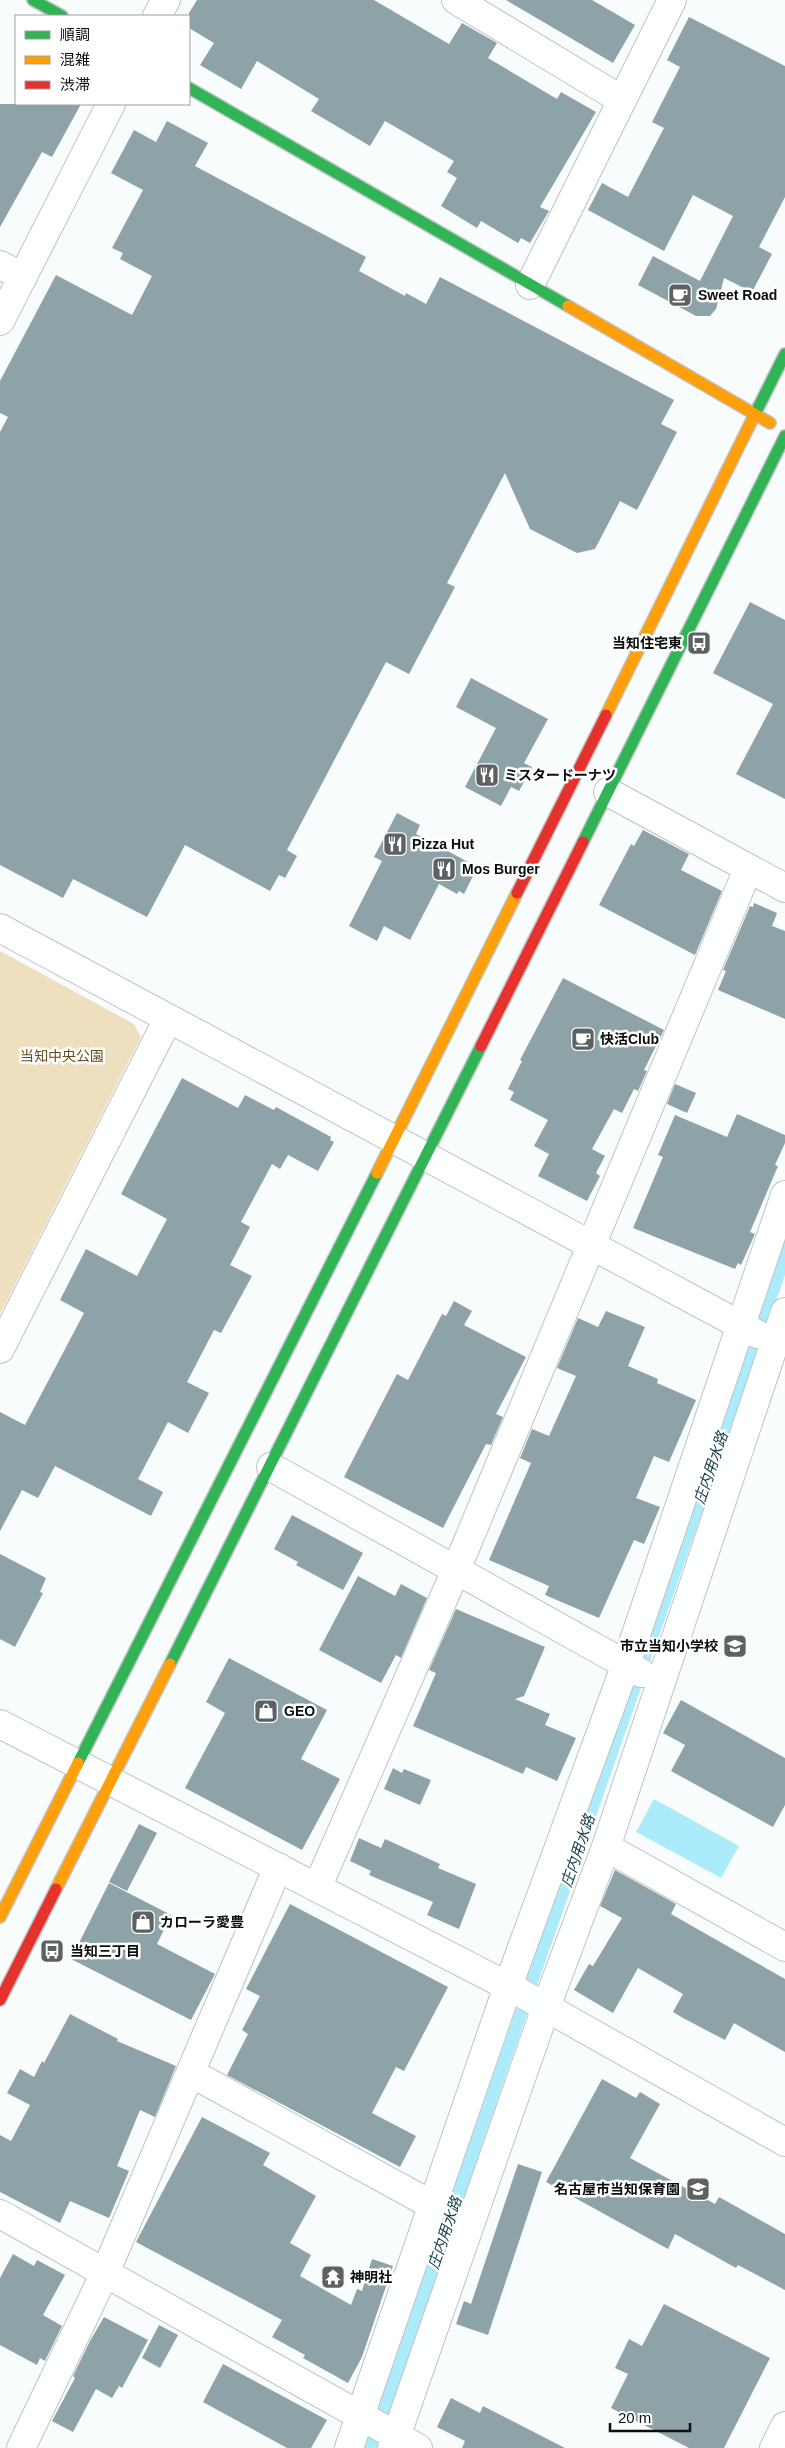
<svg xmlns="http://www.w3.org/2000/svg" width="785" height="2448" font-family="Arial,'Noto Sans JP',sans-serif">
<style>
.green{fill:#eee0bf}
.water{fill:#acecfa}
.building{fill:#8da3a8}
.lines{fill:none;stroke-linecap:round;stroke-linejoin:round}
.street-casing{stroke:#c0c3c4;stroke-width:30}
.fast-casing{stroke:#c0c3c4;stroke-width:14}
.slow-casing{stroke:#c0c3c4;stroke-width:14}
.jam-casing{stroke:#c0c3c4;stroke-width:14}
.street{stroke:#feffff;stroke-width:28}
.fast{stroke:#30b455;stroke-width:11}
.slow{stroke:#ff9f0a;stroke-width:11}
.jam{stroke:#e5322d;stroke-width:11}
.labels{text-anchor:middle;stroke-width:5;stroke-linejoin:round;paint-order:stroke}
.poi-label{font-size:14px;font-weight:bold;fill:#0a0e0f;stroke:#fff;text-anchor:start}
.park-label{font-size:14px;fill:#634e1c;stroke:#fff}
.water-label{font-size:15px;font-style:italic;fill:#1b454d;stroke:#fff}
</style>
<rect width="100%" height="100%" fill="#f8fcfd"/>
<path class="green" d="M 0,951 L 134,1024 L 141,1037 L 0,1314 Z"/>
<g class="water">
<path d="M 785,1239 L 785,1275 L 511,2060 L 389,2417 L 377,2448 L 363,2448 Z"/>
<path d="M 654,1799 L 739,1846 L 721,1878 L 636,1832 Z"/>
</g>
<g class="building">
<path d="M 197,0 L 374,0 L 449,44 L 462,23 L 497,43 L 488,58 L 557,99 L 561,92 L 596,112 L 540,207 L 549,211 L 530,243 L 521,238 L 518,243 L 481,221 L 477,228 L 441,206 L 457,178 L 447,172 L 454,161 L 385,121 L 370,146 L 311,111 L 319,99 L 257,61 L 241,89 L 200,65 L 214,43 L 189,28 L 189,13 Z"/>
<path d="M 506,0 L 592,0 L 635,25 L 613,63 Z"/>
<path d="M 689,17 L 785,66 L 785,197 L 759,247 L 772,254 L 752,292 L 724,278 L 716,309 L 710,316 L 696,316 L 638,285 L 653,256 L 700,281 L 733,216 L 693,195 L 664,251 L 588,210 L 602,183 L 628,197 L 664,128 L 652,122 L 680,67 L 667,60 Z"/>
<path d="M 0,104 L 81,104 L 52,157 L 42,152 L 0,227 Z"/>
<path d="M 167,121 L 208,143 L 195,166 L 366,257 L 359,271 L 405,296 L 406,293 L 426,304 L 440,277 L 674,400 L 661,424 L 677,432 L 637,510 L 620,501 L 595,549 L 577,553 L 530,529 L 505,473 L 447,583 L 455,587 L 409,674 L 386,662 L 287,850 L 297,856 L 285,878 L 279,875 L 270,891 L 185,845 L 147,917 L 73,879 L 63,898 L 0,865 L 0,432 L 8,417 L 0,413 L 0,381 L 56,275 L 132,315 L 152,276 L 120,259 L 123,253 L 112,248 L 143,190 L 111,173 L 134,130 L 156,142 Z"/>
<path d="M 750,602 L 785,620 L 785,799 L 736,774 L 773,704 L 713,673 Z"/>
<path d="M 471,678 L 548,719 L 524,763 L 532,767 L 519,791 L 511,787 L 501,806 L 465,787 L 496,728 L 456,707 Z"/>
<path d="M 397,813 L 420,825 L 416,834 L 468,862 L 466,865 L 476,870 L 464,894 L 459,891 L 457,894 L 439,884 L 410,940 L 384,926 L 377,941 L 349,926 L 382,861 L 374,857 Z"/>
<path d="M 643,830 L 689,854 L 681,870 L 722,891 L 695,955 L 599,905 L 631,844 L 634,846 Z"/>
<path d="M 754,903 L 777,913 L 772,926 L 785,931 L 785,1019 L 718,990 L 726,971 L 723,970 L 750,906 L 753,907 Z"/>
<path d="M 563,978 L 664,1030 L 644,1070 L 647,1071 L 638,1091 L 634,1089 L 622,1113 L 614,1109 L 592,1149 L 605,1156 L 596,1173 L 600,1176 L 587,1201 L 538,1176 L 549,1154 L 534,1146 L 548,1120 L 510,1100 L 514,1092 L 508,1089 L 522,1061 L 520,1060 Z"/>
<path d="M 182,1078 L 238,1108 L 245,1095 L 274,1110 L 276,1107 L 331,1137 L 330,1140 L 334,1142 L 318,1171 L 288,1155 L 280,1169 L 272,1164 L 241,1222 L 250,1227 L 230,1265 L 252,1276 L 221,1333 L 214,1330 L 187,1382 L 209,1393 L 188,1433 L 168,1422 L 138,1479 L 163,1492 L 151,1516 L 55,1466 L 38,1498 L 22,1490 L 0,1531 L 0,1412 L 25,1425 L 84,1313 L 60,1300 L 86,1249 L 137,1276 L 167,1219 L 121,1194 Z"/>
<path d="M 675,1084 L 696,1093 L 687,1113 L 667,1104 Z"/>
<path d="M 737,1114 L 785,1135 L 785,1143 L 775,1165 L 778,1166 L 750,1232 L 755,1234 L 741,1265 L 738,1263 L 735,1269 L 633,1228 L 663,1157 L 658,1155 L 675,1115 L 727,1137 Z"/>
<path d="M 454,1301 L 472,1311 L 464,1325 L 526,1357 L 496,1414 L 503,1417 L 491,1445 L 486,1444 L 443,1528 L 344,1477 L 397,1374 L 408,1380 L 442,1314 L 446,1316 Z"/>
<path d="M 606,1311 L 645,1327 L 628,1366 L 658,1379 L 657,1383 L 696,1400 L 669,1462 L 654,1456 L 636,1498 L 660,1507 L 644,1544 L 634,1540 L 599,1618 L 545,1595 L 549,1586 L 489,1560 L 531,1463 L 520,1458 L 532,1429 L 549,1436 L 576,1376 L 557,1368 L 578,1318 L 598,1327 Z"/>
<path d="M 292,1515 L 363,1553 L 343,1590 L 296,1565 L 298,1562 L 274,1549 Z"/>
<path d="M 0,1554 L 46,1578 L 40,1592 L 43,1593 L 15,1647 L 0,1639 Z"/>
<path d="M 358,1576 L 395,1596 L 401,1584 L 427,1598 L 401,1658 L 396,1655 L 381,1683 L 319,1650 Z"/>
<path d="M 456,1609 L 545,1647 L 524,1696 L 515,1699 L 550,1714 L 545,1725 L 576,1738 L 557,1781 L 526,1767 L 523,1774 L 413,1726 L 436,1673 L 429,1670 Z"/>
<path d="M 229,1658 L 327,1710 L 301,1759 L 340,1779 L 302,1850 L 185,1788 L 225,1713 L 206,1702 Z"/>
<path d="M 681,1700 L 785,1758 L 785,1805 L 773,1827 L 671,1771 L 685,1745 L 663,1733 Z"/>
<path d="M 393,1768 L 402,1773 L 404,1769 L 431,1780 L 420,1805 L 384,1789 Z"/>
<path d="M 139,1824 L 157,1833 L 127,1891 L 109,1882 Z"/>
<path d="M 359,1838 L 381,1848 L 385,1839 L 440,1864 L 438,1868 L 476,1884 L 459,1929 L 427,1915 L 433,1902 L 369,1875 L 371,1871 L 350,1861 Z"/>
<path d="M 615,1870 L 676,1904 L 671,1914 L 785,1979 L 785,2052 L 734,2023 L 725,2040 L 683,2018 L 673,2012 L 683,1994 L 638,1968 L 613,2013 L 574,1990 L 589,1964 L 593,1966 L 622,1918 L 600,1906 Z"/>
<path d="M 109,1883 L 171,1915 L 157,1944 L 215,1974 L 191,2020 L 71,1959 Z"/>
<path d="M 290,1904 L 448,1987 L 404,2071 L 396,2067 L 372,2113 L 416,2136 L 400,2167 L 227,2075 L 248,2034 L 242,2030 L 260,1996 L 246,1989 Z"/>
<path d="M 70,2014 L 118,2039 L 117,2041 L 176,2066 L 155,2117 L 140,2110 L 117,2166 L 129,2171 L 109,2218 L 70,2201 L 60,2223 L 0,2192 L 0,2135 L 11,2141 L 30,2105 L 7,2093 L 20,2069 L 34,2077 L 42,2061 L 44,2063 Z"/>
<path d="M 602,2079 L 636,2098 L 640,2092 L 660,2104 L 630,2158 L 715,2204 L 719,2197 L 785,2234 L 785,2290 L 738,2265 L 736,2268 L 675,2234 L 668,2249 L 546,2182 Z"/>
<path d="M 202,2117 L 270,2153 L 263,2165 L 316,2196 L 290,2243 L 311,2255 L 300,2276 L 351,2305 L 357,2289 L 362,2291 L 372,2259 L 393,2266 L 362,2357 L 348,2383 L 303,2358 L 305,2355 L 272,2337 L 282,2320 L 136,2242 Z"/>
<path d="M 518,2164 L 542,2172 L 488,2335 L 456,2324 L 464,2301 L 471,2304 Z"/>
<path d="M 13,2254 L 34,2266 L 37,2260 L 65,2275 L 43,2315 L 62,2326 L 45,2361 L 40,2358 L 37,2365 L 0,2345 L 0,2278 Z"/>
<path d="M 664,2304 L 770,2358 L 724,2448 L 689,2448 L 611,2408 L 628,2374 L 615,2368 L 629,2339 L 642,2346 Z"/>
<path d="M 104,2317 L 148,2340 L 122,2388 L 119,2386 L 112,2398 L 96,2389 L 73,2432 L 52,2421 L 75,2378 L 73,2376 L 90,2341 Z"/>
<path d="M 159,2325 L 178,2335 L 160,2368 L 142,2358 Z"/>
<path d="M 223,2364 L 327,2420 L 311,2448 L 287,2448 L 203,2402 Z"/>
<path d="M 451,2398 L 480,2413 L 483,2406 L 565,2448 L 462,2448 L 465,2441 L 437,2427 Z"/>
</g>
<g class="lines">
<g class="street-casing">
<g id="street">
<path d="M 456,0 L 622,100"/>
<path d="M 157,16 L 166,0"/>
<path d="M 0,265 L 23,277"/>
<path d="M 530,285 L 672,0"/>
<path d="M 0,321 L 111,104"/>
<path d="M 608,792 L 785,888"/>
<path d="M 0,928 L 757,1334"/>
<path d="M 0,1349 L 168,1019"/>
<path d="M 271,1467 L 641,1673"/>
<path d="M 0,1724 L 519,1992 L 785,2142"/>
<path d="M 606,1847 L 785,1947"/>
<path d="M 317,1888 L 456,1570 L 748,869"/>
<path d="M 191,2073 L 432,2205"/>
<path d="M 0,2214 L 418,2448"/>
<path d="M 21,2448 L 105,2273 L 278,1867"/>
<path d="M 349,2448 L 508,1986 L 626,1664 L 785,1195"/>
<path d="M 392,2448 L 546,2007 L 606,1847 L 785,1312"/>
<path d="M 774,2448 L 785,2426"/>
</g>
</g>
<g class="fast-casing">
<g id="fast">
<path d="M 33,0 L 62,16"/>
<path d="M 189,88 L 568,306"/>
<path d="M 753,418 L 785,354"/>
<path d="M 583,842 L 785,436"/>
<path d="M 170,1664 L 481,1046"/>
<path d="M 78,1763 L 377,1173"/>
</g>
</g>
<g class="slow-casing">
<g id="slow">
<path d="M 568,306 L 770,423"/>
<path d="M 606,715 L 753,418"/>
<path d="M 377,1173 L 517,893"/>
<path d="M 56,1889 L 170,1664"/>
<path d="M 0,1917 L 78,1763"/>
</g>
</g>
<g class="jam-casing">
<g id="jam">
<path d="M 517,893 L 606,715"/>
<path d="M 481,1046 L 583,842"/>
<path d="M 0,2000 L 56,1889"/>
</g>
</g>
<use href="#street" class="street"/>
<use href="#fast" class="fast"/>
<use href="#slow" class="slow"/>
<use href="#jam" class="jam"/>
</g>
<defs>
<g id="cafe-square" transform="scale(1.25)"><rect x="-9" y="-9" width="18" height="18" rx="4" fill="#5d6162" stroke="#fff"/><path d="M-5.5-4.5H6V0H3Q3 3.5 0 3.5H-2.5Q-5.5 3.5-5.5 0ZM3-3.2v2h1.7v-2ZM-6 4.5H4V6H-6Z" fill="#fff"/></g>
<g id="bus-square" transform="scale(1.25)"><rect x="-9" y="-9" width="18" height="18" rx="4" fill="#5d6162" stroke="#fff"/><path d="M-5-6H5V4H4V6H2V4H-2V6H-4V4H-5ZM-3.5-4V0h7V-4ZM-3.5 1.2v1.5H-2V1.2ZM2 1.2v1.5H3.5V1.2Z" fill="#fff"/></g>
<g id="restaurant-square" transform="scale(1.25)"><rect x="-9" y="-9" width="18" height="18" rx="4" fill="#5d6162" stroke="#fff"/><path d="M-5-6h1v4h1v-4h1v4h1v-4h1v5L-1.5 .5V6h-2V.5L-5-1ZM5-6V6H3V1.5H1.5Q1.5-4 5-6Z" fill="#fff"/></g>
<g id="school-square" transform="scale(1.25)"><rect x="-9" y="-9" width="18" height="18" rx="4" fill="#5d6162" stroke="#fff"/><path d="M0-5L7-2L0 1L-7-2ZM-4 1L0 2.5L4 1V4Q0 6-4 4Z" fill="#fff"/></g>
<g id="shop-square" transform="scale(1.25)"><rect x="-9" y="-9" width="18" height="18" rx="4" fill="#5d6162" stroke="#fff"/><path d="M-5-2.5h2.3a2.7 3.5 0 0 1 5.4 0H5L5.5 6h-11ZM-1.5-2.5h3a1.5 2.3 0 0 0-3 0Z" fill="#fff"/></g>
<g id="temple-square" transform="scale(1.25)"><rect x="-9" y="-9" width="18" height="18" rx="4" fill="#5d6162" stroke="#fff"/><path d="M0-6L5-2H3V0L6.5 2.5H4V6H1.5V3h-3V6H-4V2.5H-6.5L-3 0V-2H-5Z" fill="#fff"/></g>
</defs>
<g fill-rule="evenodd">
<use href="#cafe-square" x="680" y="295"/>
<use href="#bus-square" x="699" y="643"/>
<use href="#restaurant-square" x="487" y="775"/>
<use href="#restaurant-square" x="395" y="844"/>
<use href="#restaurant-square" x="444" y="869"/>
<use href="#cafe-square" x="583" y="1039"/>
<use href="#school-square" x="735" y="1646"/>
<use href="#shop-square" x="266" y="1711"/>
<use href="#shop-square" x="143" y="1922"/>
<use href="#bus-square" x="52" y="1951"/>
<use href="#school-square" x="698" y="2189"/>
<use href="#temple-square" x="333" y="2277"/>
</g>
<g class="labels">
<g class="poi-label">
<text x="698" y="300">Sweet Road</text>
<text x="682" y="648" text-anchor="end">当知住宅東</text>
<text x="504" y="780">ミスタードーナツ</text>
<text x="412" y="849">Pizza Hut</text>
<text x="462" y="874">Mos Burger</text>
<text x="600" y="1044">快活Club</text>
<text x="718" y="1651" text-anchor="end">市立当知小学校</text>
<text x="284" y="1716">GEO</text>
<text x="160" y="1927">カローラ愛豊</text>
<text x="70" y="1956">当知三丁目</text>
<text x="680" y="2194" text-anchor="end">名古屋市当知保育園</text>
<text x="350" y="2282">神明社</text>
</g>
<g class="park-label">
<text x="62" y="1061">当知中央公園</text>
</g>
<g class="water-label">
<text transform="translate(711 1468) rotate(-71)" y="5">庄内用水路</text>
<text transform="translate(578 1851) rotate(-71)" y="5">庄内用水路</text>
<text transform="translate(445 2233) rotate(-71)" y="5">庄内用水路</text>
</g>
</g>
<rect x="15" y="15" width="175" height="90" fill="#ffffff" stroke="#9d9f9f"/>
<rect x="25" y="31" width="25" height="8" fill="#30b455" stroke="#9d9f9f"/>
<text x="60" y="40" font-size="15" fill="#0a0e0f">順調</text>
<rect x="25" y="56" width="25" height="8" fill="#ff9f0a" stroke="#9d9f9f"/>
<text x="60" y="65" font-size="15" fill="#0a0e0f">混雑</text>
<rect x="25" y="81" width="25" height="8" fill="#e5322d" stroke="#9d9f9f"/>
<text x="60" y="90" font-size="15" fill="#0a0e0f">渋滞</text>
<path d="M610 2423v8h80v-8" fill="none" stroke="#0a0e0f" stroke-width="2.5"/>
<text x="618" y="2423" font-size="15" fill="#0a0e0f" stroke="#ffffff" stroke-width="4" paint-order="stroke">20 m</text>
</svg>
